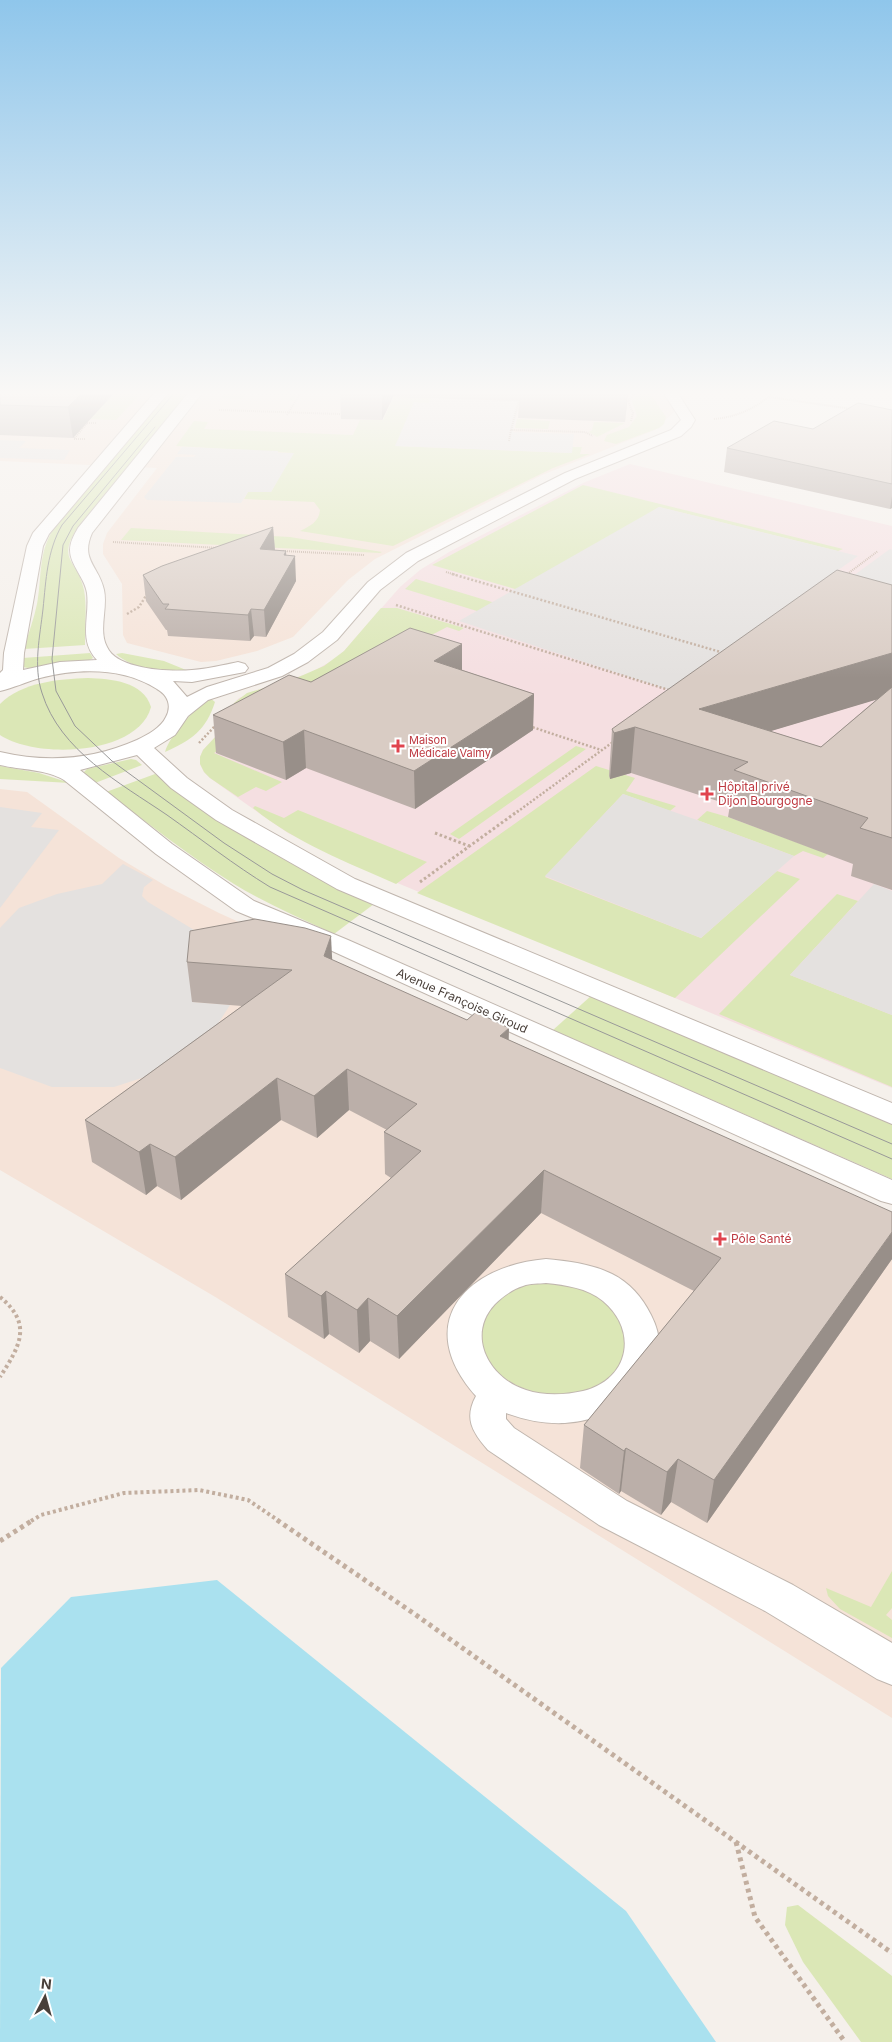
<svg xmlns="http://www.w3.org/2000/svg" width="892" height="2042" font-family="Inter,sans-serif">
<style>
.commercial{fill:#f5e3d8}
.medical{fill:#f5dfe1}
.green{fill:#dbe7b6}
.parking{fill:#e4e1df}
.water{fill:#aae1ef}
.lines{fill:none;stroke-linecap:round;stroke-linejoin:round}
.minor-casing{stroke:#c0b6ae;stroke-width:2}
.path-far4{stroke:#c2ae9f;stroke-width:2;stroke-dasharray:1 1;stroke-linecap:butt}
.path-far3{stroke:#c2ae9f;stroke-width:2.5;stroke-dasharray:2 2;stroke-linecap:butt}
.path-far2{stroke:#c2ae9f;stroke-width:3;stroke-dasharray:2.5 2.5;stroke-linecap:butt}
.path-far1{stroke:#c2ae9f;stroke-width:4;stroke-dasharray:3 3;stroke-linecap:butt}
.path{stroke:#c2ae9f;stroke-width:5;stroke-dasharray:4 4;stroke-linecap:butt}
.minor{fill:#fff;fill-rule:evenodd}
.tram{stroke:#999;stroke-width:1}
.wall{fill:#bbafa9;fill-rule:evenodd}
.shaded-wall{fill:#988f89}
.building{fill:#d9ccc4;stroke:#988f89}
.health-dot{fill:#e0444e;stroke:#fff;stroke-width:2}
.labels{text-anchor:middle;stroke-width:4;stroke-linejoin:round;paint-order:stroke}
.far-health-label{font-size:11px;fill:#be3a42;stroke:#fff;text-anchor:start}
.health-label{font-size:12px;fill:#be3a42;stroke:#fff;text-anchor:start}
.street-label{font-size:12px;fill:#493f39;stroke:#fff}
</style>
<rect width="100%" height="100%" fill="#f5f0eb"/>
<g class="commercial">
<path d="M 0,392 L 765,392 L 692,395 L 655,430 L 542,475 L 375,559 L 348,580 L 293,637 L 257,651 L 216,661 L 201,662 L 127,643 L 123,635 L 122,584 L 103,554 L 103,544 L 107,533 L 157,468 L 0,461 Z"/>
<path d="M 0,789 L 27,792 L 119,858 L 166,886 L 219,913 L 892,1219 L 892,1718 L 217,1298 L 0,1170 Z"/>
</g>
<path class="medical" d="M 630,464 L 892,526 L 892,1088 L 354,865 L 288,833 L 263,816 L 210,778 L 204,772 L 200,764 L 200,757 L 203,750 L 218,734 L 234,703 L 239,698 L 257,690 L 310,673 L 335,659 L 344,651 L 400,587 L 420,570 L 449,552 L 583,483 Z"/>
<g class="green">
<path d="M 5,392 L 142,392 L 116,420 L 17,417 Z"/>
<path d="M 169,392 L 189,392 L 81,523 C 54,561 77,557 84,590 C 87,607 85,627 85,645 L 24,649 C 28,634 34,619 37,604 C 42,579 38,553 53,530 Z"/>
<path d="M 225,392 L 298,392 L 293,401 L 289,400 L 292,395 L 245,394 L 242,399 L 221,398 Z"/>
<path d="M 396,392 L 433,392 L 429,403 L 396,446 L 571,453 L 572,447 L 582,447 L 580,454 L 590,454 L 553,468 L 393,546 L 300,531 C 310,526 319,522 320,510 L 314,502 L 244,499 L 248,492 L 271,492 L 293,453 L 176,446 L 194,421 L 208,422 L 204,429 L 353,435 L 360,420 L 383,420 Z"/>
<path d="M 640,392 L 649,392 L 666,417 L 664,424 L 659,428 L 616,444 L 604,441 L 607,435 L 629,427 L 637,416 L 632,401 Z"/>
<path d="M 517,419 L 550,421 L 548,429 L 515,428 Z"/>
<path d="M 594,422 L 625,423 L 597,437 L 589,432 L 592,430 Z"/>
<path d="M 583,485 L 843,549 L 838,551 L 659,507 L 529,593 L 432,565 Z"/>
<path d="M 131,528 L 290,537 L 382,552 L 380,553 L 121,540 Z"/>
<path d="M 416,579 L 505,606 L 490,615 L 405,589 Z"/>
<path d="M 381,608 L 397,608 L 464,628 L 459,631 L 447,627 L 291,708 L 214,753 L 282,782 L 266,791 L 256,787 L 238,797 L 210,778 L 204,772 L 200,764 L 200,757 L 203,750 L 218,734 L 229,717 L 234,703 L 247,693 L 294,679 L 324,666 L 344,651 Z"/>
<path d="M 90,653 L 93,658 L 88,661 L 28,668 L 23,667 L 23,658 Z"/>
<path d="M 122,653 L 164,661 L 186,670 L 186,673 C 165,673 132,669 116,654 Z"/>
<path d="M 88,678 C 111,679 143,681 151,707 C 138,756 35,759 0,735 L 0,704 C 22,682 59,679 88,678 Z"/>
<path d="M 210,698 L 215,702 C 206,730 192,740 165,752 C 169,736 196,707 210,698 Z"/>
<path d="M 576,746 L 586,749 L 459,839 L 450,834 Z"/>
<path d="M 131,759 L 136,760 L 142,765 L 95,783 L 83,773 L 87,769 Z"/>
<path d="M 0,766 L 39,773 L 70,783 L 0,779 Z"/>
<path d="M 596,766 L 635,778 L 626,791 L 676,806 L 670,811 L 623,794 L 545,877 L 701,938 L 777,871 L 800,879 L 675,998 L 417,893 Z"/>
<path d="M 155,774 C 225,826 294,870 374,904 L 334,934 C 300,918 265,903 234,884 C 189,856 148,823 106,792 Z"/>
<path d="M 255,806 L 284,818 L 298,810 L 427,862 L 396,884 C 348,863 294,842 253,808 Z"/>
<path d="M 707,811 L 728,817 L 828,854 L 823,858 L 803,851 L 794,856 L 697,820 Z"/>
<path d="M 837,894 L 858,901 L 790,975 L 892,1015 L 892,1087 L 719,1014 Z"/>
<path d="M 592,995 L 892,1122 L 892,1179 L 553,1030 Z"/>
<path d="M 552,1282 C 566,1284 582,1286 595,1294 C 623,1311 638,1347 614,1374 C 585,1406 524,1399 496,1371 C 471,1348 476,1308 508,1292 C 522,1285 536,1283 552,1282 Z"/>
<path d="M 892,1571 L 892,1608 L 886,1615 L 892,1620 L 892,1638 L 840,1609 L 828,1596 L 826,1588 L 871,1607 Z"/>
<path d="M 798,1905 L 892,1976 L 892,2042 L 861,2042 L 803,1962 L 785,1925 L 787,1907 Z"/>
</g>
<g class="parking">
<path d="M 434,392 L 522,392 L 513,432 L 574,434 L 572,453 L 395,446 L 414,402 L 429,403 Z"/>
<path d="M 0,440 L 26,441 L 19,448 L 70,450 L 64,460 L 0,458 Z"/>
<path d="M 182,447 L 278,451 L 278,453 L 294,453 L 271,492 L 248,492 L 241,503 L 147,500 L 144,497 L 176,457 L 194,457 L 196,455 L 177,454 Z"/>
<path d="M 659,507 L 858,556 L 669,690 L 459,621 Z"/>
<path d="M 890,549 L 892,550 L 892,624 L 816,603 Z"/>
<path d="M 623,794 L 697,820 L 794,856 L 701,938 L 545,876 Z"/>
<path d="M 0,807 L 42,813 L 31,827 L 59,830 L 0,908 Z"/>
<path d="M 123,864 L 153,880 L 144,887 L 142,896 L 148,902 L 204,936 L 233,959 L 192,1002 L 230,1005 L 210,1036 L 169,1069 L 114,1087 L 52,1087 L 0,1068 L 0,928 L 19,908 L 57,894 L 102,884 Z"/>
<path d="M 874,884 L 892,891 L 892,1015 L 790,975 Z"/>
</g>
<path class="water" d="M 217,1580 L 626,1911 L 716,2042 L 0,2042 L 1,1668 L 71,1597 Z"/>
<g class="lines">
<g class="minor-casing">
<g id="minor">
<path d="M 155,392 L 169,392 L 49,534 L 43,546 L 24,653 L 23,670 L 60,662 L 97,660 C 78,640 90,617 87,593 C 85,578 70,565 70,550 C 70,542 74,535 78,528 L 189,392 L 203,392 L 92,533 C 80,560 99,566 104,590 C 108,608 98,630 107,647 C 117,670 171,672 192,670 C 208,669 223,665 238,662 L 245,664 L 248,668 L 245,672 L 192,682 L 173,681 L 187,697 L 207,687 L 268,668 L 294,654 L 323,632 L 368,582 L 406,553 L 565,473 L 671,430 L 681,420 L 663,392 L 677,392 L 695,420 L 691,427 L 681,436 L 575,479 L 418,561 L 380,590 L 337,640 L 308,662 L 282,676 L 208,700 L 188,716 L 175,735 L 154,748 L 187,778 L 232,810 L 355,879 L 892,1103 L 892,1124 L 337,889 L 216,820 L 171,788 L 137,755 L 80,770 L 172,844 L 254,901 L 348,940 L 892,1180 L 892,1204 L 881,1201 L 330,950 L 236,911 L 156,854 L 64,780 C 46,769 21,770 0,765 L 0,752 C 47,763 92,760 137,740 C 147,735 161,728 166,717 C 172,706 168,695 157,689 C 123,667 78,668 40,678 C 26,682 13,688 0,691 L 0,673 L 3,670 L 4,653 L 27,546 L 33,533 Z"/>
<path d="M 546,1259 C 568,1261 592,1264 612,1274 C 630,1283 642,1297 651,1315 C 682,1375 620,1420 565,1423 C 544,1424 525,1420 506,1413 L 506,1419 L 514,1428 L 627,1501 L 793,1585 L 892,1643 L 892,1685 L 877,1679 L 765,1611 L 599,1525 L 488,1450 C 472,1432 464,1418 476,1396 C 412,1324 465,1266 546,1259 ZM 546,1283 C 566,1285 587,1288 603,1301 C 639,1331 629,1380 583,1391 C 565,1395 544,1396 526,1390 C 490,1379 465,1336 495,1304 C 502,1297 513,1289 523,1286 C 530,1283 539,1284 546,1283 Z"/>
</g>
</g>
<g class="path-far4">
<path d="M 521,392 L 511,430 L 585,432 L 593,436"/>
<path d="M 769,397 L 852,409"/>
<path d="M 219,410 L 340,414"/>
<path d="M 287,415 L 301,392"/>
<path d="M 714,419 C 737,417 757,408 774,392"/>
<path d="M 631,421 L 633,413 L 628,401 L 637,392"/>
<path d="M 83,423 L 97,423"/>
<path d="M 85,439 L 74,439 L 87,423"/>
<path d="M 509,441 L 511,430"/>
<path d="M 113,542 L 219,548"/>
<path d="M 283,551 L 364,555"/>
<path d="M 446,572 L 456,575"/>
<path d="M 846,575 L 878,551"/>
</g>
<g class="path-far3">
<path d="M 452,574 L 724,653"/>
<path d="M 846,575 L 848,574"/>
<path d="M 396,605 L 672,691"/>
<path d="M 127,614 L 139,607 L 147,594"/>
<path d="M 529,726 L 601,750"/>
<path d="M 199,743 L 215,726"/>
<path d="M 517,812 L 613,742"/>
</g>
<g class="path-far2">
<path d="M 435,833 L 469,846"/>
<path d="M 420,882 L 518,811"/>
</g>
<g class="path-far1">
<path d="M 0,1297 C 33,1324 20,1346 0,1377"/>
<path d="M 31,1521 L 41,1515 L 124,1493 L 199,1490 L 248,1500 L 279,1521"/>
</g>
<g class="path">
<path d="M 277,1520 L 416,1615 L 892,1953"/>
<path d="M 0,1541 L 33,1520"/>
<path d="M 736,1842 L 755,1917 L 845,2042"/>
</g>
<use href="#minor" class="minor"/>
<g class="tram">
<path d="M 175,392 L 62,525 C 47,551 46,580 43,609 C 40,636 33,666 42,693 C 60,751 120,783 167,815 C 201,839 234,865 270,887 L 892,1159"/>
<path d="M 155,427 L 73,526 L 63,545 L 52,659 L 56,691 L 75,726 L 112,761 L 224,843 L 272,874 L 303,890 L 892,1144"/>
</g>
</g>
<g class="wall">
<path d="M 0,392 L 115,392 L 73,438 L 0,435 Z"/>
<path d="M 340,392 L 628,392 L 625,422 L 518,418 L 519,401 L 393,397 L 382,420 L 341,419 Z"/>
<path d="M 892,410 L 892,508 L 890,509 L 724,472 L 727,448 L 813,429 Z"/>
<path d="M 273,527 L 275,550 L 286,551 L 286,555 L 296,581 L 266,637 L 254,636 L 250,641 L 168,636 L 167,630 L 166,630 L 146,601 L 143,575 Z"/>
<path d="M 892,585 L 892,890 L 851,876 L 853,864 L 728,817 L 730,805 L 631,773 L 610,779 L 609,776 L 612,729 ZM 877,699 L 821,747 L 770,731 Z"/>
<path d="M 462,670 L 534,694 L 533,730 L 415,809 L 306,768 L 286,780 L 216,753 L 213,715 L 311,682 Z"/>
<path d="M 332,960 L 509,1040 L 892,1259 L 707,1523 L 671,1502 L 661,1515 L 621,1491 L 619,1494 L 580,1468 L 584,1425 L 694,1291 L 541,1213 L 399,1359 L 370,1341 L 359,1353 L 329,1334 L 324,1339 L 288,1317 L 285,1274 L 391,1178 L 385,1174 L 384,1132 L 387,1130 L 349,1110 L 317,1138 L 281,1120 L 181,1200 L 157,1186 L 146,1195 L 92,1162 L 85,1120 L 242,1006 L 192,1002 L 187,962 Z"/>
</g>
<g class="shaded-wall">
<path d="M 83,392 L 115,392 L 73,438 L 68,407 Z"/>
<path d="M 382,392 L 393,392 L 393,397 L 382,420 Z"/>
<path d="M 627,392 L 628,392 L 625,422 L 627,394 Z"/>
<path d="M 892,496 L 892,508 L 890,509 Z"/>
<path d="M 273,527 L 275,552 L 260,549 Z"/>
<path d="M 286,551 L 287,569 L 295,556 L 296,581 L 266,637 L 264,610 L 284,555 Z"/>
<path d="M 251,609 L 254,636 L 250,641 L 248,615 Z"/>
<path d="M 462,644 L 462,680 L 434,661 Z"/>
<path d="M 892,653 L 892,695 L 708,750 L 699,709 Z"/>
<path d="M 534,694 L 533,730 L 415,809 L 414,771 Z"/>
<path d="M 635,727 L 631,773 L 610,779 L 614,733 Z"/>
<path d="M 304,730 L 306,768 L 286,780 L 283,742 Z"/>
<path d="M 331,936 L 333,976 L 324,956 Z"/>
<path d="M 509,1028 L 508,1069 L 500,1036 Z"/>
<path d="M 347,1069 L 349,1110 L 317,1138 L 314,1096 Z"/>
<path d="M 277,1078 L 281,1120 L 181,1200 L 175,1157 Z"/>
<path d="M 150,1144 L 157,1186 L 146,1195 L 139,1152 Z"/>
<path d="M 544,1170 L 541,1213 L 399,1359 L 397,1316 Z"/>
<path d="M 892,1232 L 892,1259 L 707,1523 L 714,1480 Z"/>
<path d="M 326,1291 L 329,1334 L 324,1339 L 321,1296 Z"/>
<path d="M 368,1298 L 370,1341 L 359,1353 L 357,1310 Z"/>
<path d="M 626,1448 L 621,1491 L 619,1494 L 624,1451 Z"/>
<path d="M 678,1459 L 671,1502 L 661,1515 L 667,1472 Z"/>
</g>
<g class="building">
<path d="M 0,392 L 83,392 L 68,407 L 0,405 Z"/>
<path d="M 566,392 L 627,392 L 627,394 Z"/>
<path d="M 858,403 L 892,410 L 892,484 L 727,448 L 774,421 L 813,429 Z"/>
<path d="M 273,527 L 260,549 L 286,551 L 284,555 L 295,556 L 264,610 L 251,609 L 248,615 L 165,609 L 169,604 L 163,604 L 143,575 L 162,566 Z"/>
<path d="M 837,570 L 892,585 L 892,653 L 699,709 L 821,747 L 892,687 L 892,838 L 860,828 L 868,818 L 734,770 L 748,762 L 635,727 L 614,733 L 612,729 Z"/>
<path d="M 410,628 L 462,644 L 434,661 L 534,694 L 414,771 L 304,730 L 283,742 L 213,715 L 289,675 L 311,682 Z"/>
<path d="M 255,919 L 305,928 L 331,936 L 324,956 L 467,1020 L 476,1012 L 509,1028 L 500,1036 L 892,1212 L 892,1232 L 714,1480 L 678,1459 L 667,1472 L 626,1448 L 624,1451 L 584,1425 L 721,1258 L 544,1170 L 397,1316 L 368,1298 L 357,1310 L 326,1291 L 321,1296 L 285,1274 L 421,1151 L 384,1132 L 417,1104 L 347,1069 L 314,1096 L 277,1078 L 175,1157 L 150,1144 L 139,1152 L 85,1120 L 292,970 L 187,962 L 190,931 Z"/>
</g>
<linearGradient id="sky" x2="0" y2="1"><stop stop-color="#8fc6eb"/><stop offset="0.58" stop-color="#faf8f6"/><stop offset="1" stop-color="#faf8f6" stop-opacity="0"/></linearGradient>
<rect width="892" height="678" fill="url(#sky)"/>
<g class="health-dot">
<path d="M395.5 738.5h5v5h5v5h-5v5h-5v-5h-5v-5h5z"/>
<path d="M704.5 786.5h5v5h5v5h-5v5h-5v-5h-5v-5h5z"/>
<path d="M717.5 1231.5h5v5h5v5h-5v5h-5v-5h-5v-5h5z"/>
</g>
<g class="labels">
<g class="far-health-label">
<text x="409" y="744">Maison<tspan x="409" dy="13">Médicale Valmy</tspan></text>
</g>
<g class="health-label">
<text x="718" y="791">Hôpital privé<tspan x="718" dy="14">Dijon Bourgogne</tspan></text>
<text x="731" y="1243">Pôle Santé</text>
</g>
<g class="street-label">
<text transform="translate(462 1001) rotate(24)" y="4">Avenue Françoise Giroud</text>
</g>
</g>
<g transform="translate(45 1997) rotate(6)" stroke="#ffffff" stroke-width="4" paint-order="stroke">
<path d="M0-4L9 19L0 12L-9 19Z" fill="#493f39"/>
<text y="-8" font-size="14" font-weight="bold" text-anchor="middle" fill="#493f39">N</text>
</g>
</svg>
